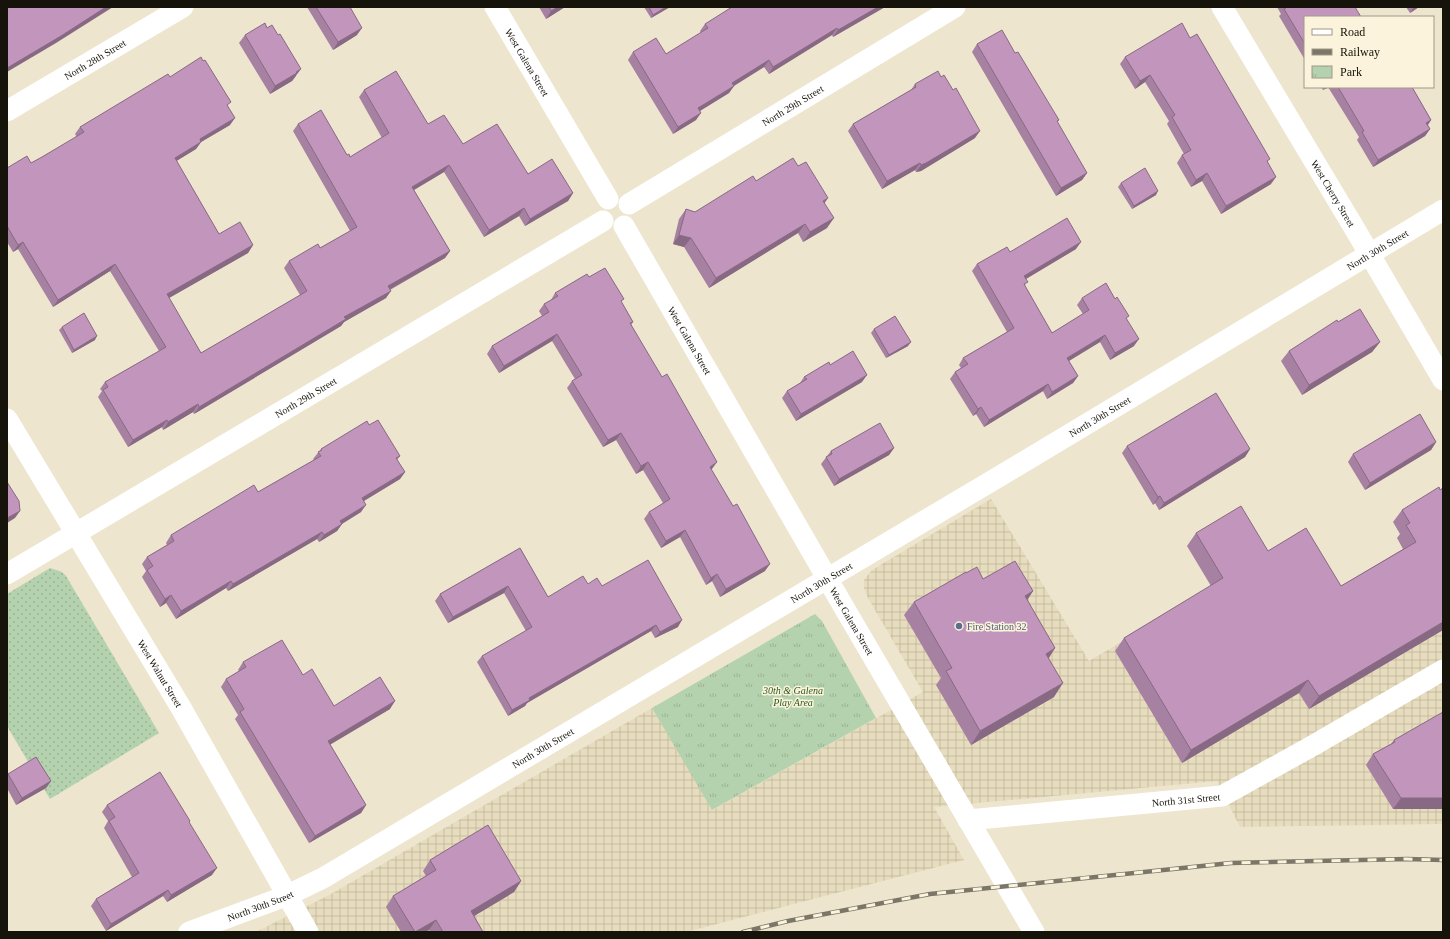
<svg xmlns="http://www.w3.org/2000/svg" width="1450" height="939" font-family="'Times New Roman',serif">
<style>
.industrial{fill:url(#industrial-grid)}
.grass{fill:url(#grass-dots)}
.park{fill:url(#park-tufts)}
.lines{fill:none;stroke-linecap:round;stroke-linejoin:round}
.street{stroke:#fff;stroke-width:21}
.rail-casing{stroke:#7b7667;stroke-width:4.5}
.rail{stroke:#fbf3db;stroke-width:3;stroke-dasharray:9;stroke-linecap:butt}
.wall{fill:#a781a2}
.shaded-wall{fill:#886984}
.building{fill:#c296bc;stroke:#886984}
.service-dot{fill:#5c6f8a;stroke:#fbf3db;stroke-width:1.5}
.labels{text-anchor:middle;stroke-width:3;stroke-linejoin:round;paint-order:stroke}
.street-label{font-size:10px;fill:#15130a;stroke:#fbf3db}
.service-label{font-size:10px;fill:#4e5e75;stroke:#fbf3db;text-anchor:start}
.park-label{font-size:10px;font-style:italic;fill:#2a5b20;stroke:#fbf3db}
</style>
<defs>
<pattern id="industrial-grid" width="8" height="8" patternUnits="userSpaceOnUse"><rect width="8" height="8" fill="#e7dcbd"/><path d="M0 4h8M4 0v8" fill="none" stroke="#c5bca1"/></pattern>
<pattern id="grass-dots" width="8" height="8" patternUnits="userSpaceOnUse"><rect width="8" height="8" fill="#b5d2af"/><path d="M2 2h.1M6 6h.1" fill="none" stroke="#9bb395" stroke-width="1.8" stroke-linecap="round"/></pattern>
<pattern id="park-tufts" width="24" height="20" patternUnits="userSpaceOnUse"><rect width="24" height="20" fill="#b5d2af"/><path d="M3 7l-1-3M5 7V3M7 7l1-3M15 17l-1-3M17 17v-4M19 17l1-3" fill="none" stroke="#9bb395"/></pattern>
</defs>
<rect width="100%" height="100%" fill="#ede5ce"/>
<path class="industrial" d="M 991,499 L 1089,661 L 1292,543 L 1329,600 L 1443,534 L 1443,824 L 1240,827 L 1217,781 L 934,807 L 964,860 L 686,932 L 256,932 L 331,894 L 652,708 L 713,810 L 923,692 L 868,598 L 864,588 L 864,580 L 872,570 Z"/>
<path class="grass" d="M 50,568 L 62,572 L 66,576 L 159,733 L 50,799 L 7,726 L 7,594 Z"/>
<path class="park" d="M 815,614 L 822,621 L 876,718 L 712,810 L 652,708 Z"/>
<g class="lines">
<g class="street">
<path id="s1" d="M 495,7 L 608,199"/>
<path id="s2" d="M 1222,7 L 1356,231 L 1443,380"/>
<path id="s3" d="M 7,111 L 183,7"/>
<path id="s4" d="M 629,204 L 955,7"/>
<path id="s5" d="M 624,226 L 842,604 L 1034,932"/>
<path id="s6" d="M 7,419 L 180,706 L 308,932"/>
<path id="s7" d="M 7,574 L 603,221"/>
<path id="s8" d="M 968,820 L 1222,796 L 1314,745 L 1443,670"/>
<path id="s9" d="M 189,932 L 286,896 L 323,878 L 995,479 L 1443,210"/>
</g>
<g class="rail-casing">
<path id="rail" d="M 743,932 L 788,921 L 930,894 L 1231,863 L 1407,859 L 1443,860"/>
</g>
<use href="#rail" class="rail"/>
</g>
<g class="wall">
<path d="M 307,7 L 350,7 L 357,35 L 333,50 Z"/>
<path d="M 539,7 L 565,7 L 546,19 Z"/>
<path d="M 644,7 L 670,7 L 651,18 Z"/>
<path d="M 885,7 L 833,37 L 832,35 L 769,74 L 764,67 L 734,86 L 729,93 L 700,111 L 696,120 L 673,134 L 628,60 L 633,52 L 666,54 L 701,33 L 700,31 L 705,24 Z"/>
<path d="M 1277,7 L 1355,7 L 1305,17 L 1305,60 L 1279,16 L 1281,14 Z"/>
<path d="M 1406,7 L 1419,7 L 1410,13 Z"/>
<path d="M 245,35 L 296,76 L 292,81 L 270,94 L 239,43 Z"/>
<path d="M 1190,38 L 1268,162 L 1271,184 L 1221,214 L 1202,181 L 1191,187 L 1177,163 L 1182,155 L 1184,154 L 1167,124 L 1169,121 L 1145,82 L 1135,89 L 1120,64 L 1125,57 Z"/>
<path d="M 977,44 L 1015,53 L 1059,120 L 1057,122 L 1087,173 L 1082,180 L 1056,196 L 972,52 Z"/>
<path d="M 170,77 L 228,106 L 230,125 L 201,142 L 196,149 L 176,161 L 219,234 L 253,245 L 248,253 L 169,298 L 201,353 L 300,295 L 284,268 L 289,261 L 320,248 L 350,231 L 293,131 L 298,124 L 350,157 L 382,138 L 359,97 L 364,90 L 428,124 L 463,144 L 573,193 L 568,201 L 525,226 L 519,216 L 484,237 L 444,172 L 414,190 L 450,251 L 445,258 L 390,290 L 386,298 L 344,322 L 341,326 L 194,414 L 193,412 L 163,430 L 162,427 L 128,447 L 98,397 L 102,391 L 100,389 L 105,382 L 159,351 L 110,271 L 53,307 L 18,249 L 13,252 L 7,242 L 7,168 L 31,163 L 42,157 L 77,137 L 75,134 L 80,127 Z"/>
<path d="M 915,84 L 975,138 L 921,171 L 916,172 L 915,170 L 882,189 L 848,131 L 853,124 L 911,90 Z"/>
<path d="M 1321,87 L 1412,87 L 1431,120 L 1428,125 L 1430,129 L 1425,136 L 1373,167 L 1357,140 L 1359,137 L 1328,87 L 1323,90 Z"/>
<path d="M 798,166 L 824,203 L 827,228 L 803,242 L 798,233 L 709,288 L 684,247 L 673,244 L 679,219 L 686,209 L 695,212 L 756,181 Z"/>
<path d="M 1121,183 L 1156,195 L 1132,209 L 1118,187 Z"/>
<path d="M 1076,249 L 1026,279 L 1025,286 L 1052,333 L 1083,314 L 1077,305 L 1082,298 L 1127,320 L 1134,346 L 1110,360 L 1100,342 L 1069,361 L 1078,376 L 1073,383 L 1047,399 L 1043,391 L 984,427 L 976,414 L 973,416 L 950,379 L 955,372 L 961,368 L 959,365 L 963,358 L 1007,332 L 972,271 L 977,264 L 1010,252 Z"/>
<path d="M 589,277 L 622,303 L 633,322 L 631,325 L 712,469 L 711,470 L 765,571 L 720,597 L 712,581 L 706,585 L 680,537 L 661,548 L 644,519 L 649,512 L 663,503 L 643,470 L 636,474 L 616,440 L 603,447 L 567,388 L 572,381 L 575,379 L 552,341 L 499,373 L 487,354 L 492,346 L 542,316 L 539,311 L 544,304 L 551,300 L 555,293 Z"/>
<path d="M 1338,322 L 1380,342 L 1372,352 L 1302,395 L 1281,361 L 1289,351 Z"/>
<path d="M 62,327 L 95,340 L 72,353 L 59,330 Z"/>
<path d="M 874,329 L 908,346 L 886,358 L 871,333 Z"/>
<path d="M 830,365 L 862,382 L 796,421 L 782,398 L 787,391 L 800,383 L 804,377 Z"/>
<path d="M 369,425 L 400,456 L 397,460 L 405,472 L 400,479 L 364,501 L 361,512 L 342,524 L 337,531 L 319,542 L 317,539 L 228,591 L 226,588 L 176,619 L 166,603 L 160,607 L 142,577 L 146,571 L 142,564 L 147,557 L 167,545 L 166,543 L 171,535 L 258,492 L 314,460 L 313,459 L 321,449 Z"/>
<path d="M 1436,442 L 1431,450 L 1365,490 L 1348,462 L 1353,454 Z"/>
<path d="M 1127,446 L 1250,449 L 1245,457 L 1159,510 L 1155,503 L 1153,505 L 1122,453 Z"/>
<path d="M 894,448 L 889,455 L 834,486 L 821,464 L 831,451 Z"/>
<path d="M 1443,488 L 1443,630 L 1309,709 L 1299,693 L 1182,763 L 1115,651 L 1124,638 L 1211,586 L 1187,546 L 1196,533 L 1268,551 L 1341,586 L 1403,549 L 1397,538 L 1400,534 L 1393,522 L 1402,510 Z"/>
<path d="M 520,548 L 548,597 L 588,584 L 602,586 L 678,627 L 655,638 L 651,631 L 527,703 L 525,706 L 508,716 L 477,662 L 482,656 L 526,631 L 504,593 L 448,623 L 435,601 L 440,594 Z"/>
<path d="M 966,573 L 983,579 L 1033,591 L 1027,600 L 1055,648 L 1049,658 L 1054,697 L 971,745 L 936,685 L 941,678 L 904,615 L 914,602 Z"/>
<path d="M 243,662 L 303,675 L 334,706 L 390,709 L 330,744 L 366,805 L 361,813 L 309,843 L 235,719 L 238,715 L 221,687 L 226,679 L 239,671 L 238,670 Z"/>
<path d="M 1394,740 L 1443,809 L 1393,809 L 1366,765 L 1373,754 L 1391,744 Z"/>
<path d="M 8,774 L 51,781 L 46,788 L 16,805 L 7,788 L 7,775 Z"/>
<path d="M 107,805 L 190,821 L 189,822 L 212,875 L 167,902 L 163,896 L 106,931 L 91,906 L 96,899 L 132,877 L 104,828 L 108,821 L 102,812 Z"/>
<path d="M 430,860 L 521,881 L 514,892 L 474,916 L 483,932 L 430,932 L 429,930 L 425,932 L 401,932 L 386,907 L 393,896 L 426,876 L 423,871 Z"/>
</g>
<g class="shaded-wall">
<path d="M 106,7 L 113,7 L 56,43 L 7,72 L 7,68 Z"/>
<path d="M 558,7 L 565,7 L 546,19 L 551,11 Z"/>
<path d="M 666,7 L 670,7 L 651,18 L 653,15 Z"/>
<path d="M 878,7 L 885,7 L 833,37 L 838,30 Z"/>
<path d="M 1414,7 L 1419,7 L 1410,13 Z"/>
<path d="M 362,28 L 357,35 L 333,50 L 338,42 Z"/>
<path d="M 837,28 L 832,35 L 769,74 L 773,67 Z"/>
<path d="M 769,60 L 764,67 L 727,90 L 732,83 Z"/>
<path d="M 301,69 L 292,81 L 270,94 L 275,86 Z"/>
<path d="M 1150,75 L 1145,82 L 1135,89 L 1140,81 Z"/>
<path d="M 734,86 L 729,93 L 693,115 L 698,108 Z"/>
<path d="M 1326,87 L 1329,87 L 1323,90 Z"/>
<path d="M 701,113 L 696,120 L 673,134 L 678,127 Z"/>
<path d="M 235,118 L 230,125 L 201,142 L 196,149 L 170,165 L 175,158 L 200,139 Z"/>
<path d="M 1431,120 L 1426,127 L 1426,123 Z"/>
<path d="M 1430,129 L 1425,136 L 1373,167 L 1378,160 Z"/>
<path d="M 980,131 L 975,138 L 921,171 L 916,172 L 921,165 Z"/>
<path d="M 920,163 L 915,170 L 882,189 L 887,181 Z"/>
<path d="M 449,165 L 444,172 L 407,194 L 412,187 Z"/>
<path d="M 1087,173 L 1082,180 L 1056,196 L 1061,188 Z"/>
<path d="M 1207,173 L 1202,181 L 1191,187 L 1196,180 Z"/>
<path d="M 1276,177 L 1271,184 L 1221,214 L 1226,206 Z"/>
<path d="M 1158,191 L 1156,195 L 1132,209 L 1134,206 Z"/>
<path d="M 573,193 L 568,201 L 525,226 L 530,219 Z"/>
<path d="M 828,198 L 822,207 L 823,201 Z"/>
<path d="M 524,208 L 519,216 L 484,237 L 489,230 Z"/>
<path d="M 834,218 L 827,228 L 803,242 L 810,232 Z"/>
<path d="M 805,224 L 798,233 L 709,288 L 716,278 Z"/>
<path d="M 679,235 L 691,238 L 684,247 L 673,244 Z"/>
<path d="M 23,242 L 18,249 L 13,252 L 18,245 Z"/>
<path d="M 1081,242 L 1076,249 L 1019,283 L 1024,276 Z"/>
<path d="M 253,245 L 248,253 L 162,302 L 167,294 Z"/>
<path d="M 450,251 L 445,258 L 383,293 L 388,286 Z"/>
<path d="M 115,264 L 110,271 L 53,307 L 58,300 Z"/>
<path d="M 391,291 L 386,298 L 344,322 L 341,326 L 194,414 L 199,407 L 344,317 Z"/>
<path d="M 557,334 L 552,341 L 499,373 L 504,366 Z"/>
<path d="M 1105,335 L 1100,342 L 1062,365 L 1067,358 Z"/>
<path d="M 97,336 L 95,340 L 72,353 L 74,350 Z"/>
<path d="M 1139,339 L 1134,346 L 1110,360 L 1115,353 Z"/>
<path d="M 911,342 L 908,346 L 886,358 L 889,355 Z"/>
<path d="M 1380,342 L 1372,352 L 1302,395 L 1309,385 Z"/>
<path d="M 867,375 L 862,382 L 796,421 L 801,414 Z"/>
<path d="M 1078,376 L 1073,383 L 1047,399 L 1052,392 Z"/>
<path d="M 1048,384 L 1043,391 L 984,427 L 989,420 Z"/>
<path d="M 198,404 L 193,412 L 163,430 L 168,422 Z"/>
<path d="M 981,407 L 976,414 L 973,416 L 978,409 Z"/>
<path d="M 167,420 L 162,427 L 128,447 L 133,440 Z"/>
<path d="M 621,433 L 616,440 L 603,447 L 608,440 Z"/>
<path d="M 1436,442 L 1431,450 L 1365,490 L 1370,483 Z"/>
<path d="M 894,448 L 889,455 L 834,486 L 839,479 Z"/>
<path d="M 1250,449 L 1245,457 L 1159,510 L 1164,503 Z"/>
<path d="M 648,462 L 643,470 L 636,474 L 641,466 Z"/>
<path d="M 717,462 L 712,469 L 705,474 L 710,467 Z"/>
<path d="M 405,472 L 400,479 L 357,505 L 362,498 Z"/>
<path d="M 1160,496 L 1155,503 L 1153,505 L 1158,497 Z"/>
<path d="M 366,505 L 361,512 L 335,528 L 340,521 Z"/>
<path d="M 20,511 L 15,518 L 7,523 L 7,518 Z"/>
<path d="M 342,524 L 337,531 L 319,542 L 324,535 Z"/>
<path d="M 685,530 L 680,537 L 661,548 L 666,541 Z"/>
<path d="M 322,532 L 317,539 L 228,591 L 233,584 Z"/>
<path d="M 770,564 L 765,571 L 720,597 L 726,589 Z"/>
<path d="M 717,574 L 712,581 L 706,585 L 711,578 Z"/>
<path d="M 231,581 L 226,588 L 176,619 L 181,611 Z"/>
<path d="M 508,586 L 504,593 L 448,623 L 453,617 Z"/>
<path d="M 1033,591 L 1024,605 L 1025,596 Z"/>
<path d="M 171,595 L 166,603 L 160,607 L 165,599 Z"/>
<path d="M 682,620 L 678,627 L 655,638 L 660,632 Z"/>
<path d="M 1443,622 L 1443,630 L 1309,709 L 1319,696 Z"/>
<path d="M 656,625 L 651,631 L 527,703 L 525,706 L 508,716 L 512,710 L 529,698 Z"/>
<path d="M 1055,648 L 1046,662 L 1046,654 Z"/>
<path d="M 1308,680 L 1299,693 L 1182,763 L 1191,750 Z"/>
<path d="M 1063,683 L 1054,697 L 971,745 L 980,731 Z"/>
<path d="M 395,701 L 390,709 L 323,749 L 328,741 Z"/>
<path d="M 51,781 L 46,788 L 16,805 L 22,798 Z"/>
<path d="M 1401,798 L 1443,798 L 1443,809 L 1393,809 Z"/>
<path d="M 366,805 L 361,813 L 309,843 L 315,836 Z"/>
<path d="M 217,868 L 212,875 L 167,902 L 171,895 Z"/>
<path d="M 521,881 L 514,892 L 464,922 L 471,911 Z"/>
<path d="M 168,890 L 163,896 L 106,931 L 111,924 Z"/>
<path d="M 436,920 L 429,930 L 425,932 L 415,932 Z"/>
</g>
<g class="building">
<path d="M 7,7 L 106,7 L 61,36 L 7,68 Z"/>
<path d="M 316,7 L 350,7 L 362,28 L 338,42 Z"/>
<path d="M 549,7 L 558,7 L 551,11 Z"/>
<path d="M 649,7 L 666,7 L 653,15 Z"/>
<path d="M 732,7 L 878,7 L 838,30 L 837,28 L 773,67 L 769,60 L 732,83 L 734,86 L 698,108 L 701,113 L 678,127 L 633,52 L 656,38 L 666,54 L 708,28 L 705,24 Z"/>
<path d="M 1286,7 L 1355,7 L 1361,17 L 1305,17 L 1305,44 L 1284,9 L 1286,8 Z"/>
<path d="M 265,23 L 267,28 L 272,25 L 278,35 L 280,34 L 301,69 L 296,72 L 297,73 L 275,86 L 245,35 Z"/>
<path d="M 1182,23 L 1190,38 L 1197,34 L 1270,159 L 1267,161 L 1276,177 L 1226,206 L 1207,173 L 1196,180 L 1182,155 L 1191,150 L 1172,117 L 1175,115 L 1150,75 L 1140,81 L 1125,57 Z"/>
<path d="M 1002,30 L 1015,53 L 1018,52 L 1059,120 L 1057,121 L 1087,173 L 1061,188 L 977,44 Z"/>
<path d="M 201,57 L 203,61 L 205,60 L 231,102 L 227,105 L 235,118 L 200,139 L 201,142 L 175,158 L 219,234 L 240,222 L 253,245 L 167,294 L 201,353 L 307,291 L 289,261 L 318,244 L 320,248 L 357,227 L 298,124 L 321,110 L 347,155 L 349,154 L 350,157 L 389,133 L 364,90 L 396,71 L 428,124 L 444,115 L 463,144 L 497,124 L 528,174 L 552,159 L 573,193 L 530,219 L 524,208 L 489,230 L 449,165 L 412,187 L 450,251 L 388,286 L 391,291 L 344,317 L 346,319 L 199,407 L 198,404 L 168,422 L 167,420 L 133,440 L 103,390 L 108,387 L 105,382 L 166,347 L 115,264 L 58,300 L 23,242 L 18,245 L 7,226 L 7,168 L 27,156 L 31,163 L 42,157 L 84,132 L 80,127 L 168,74 L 170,77 Z"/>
<path d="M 938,71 L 941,77 L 944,75 L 953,90 L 956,88 L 980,131 L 926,163 L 921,165 L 920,163 L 887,181 L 853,124 L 916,87 L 915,84 Z"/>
<path d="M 1338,87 L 1412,87 L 1431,120 L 1426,123 L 1430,129 L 1378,160 L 1362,132 L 1364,131 Z"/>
<path d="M 793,158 L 798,166 L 806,162 L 828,198 L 823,201 L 834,218 L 810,232 L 805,224 L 716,278 L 691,238 L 679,235 L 686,209 L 695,212 L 753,176 L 756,181 Z"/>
<path d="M 1145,168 L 1158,191 L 1134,206 L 1121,183 Z"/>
<path d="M 1067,218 L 1081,242 L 1024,276 L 1028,282 L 1024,284 L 1052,333 L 1089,310 L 1082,298 L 1106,283 L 1115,299 L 1117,297 L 1129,316 L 1126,318 L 1139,339 L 1115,353 L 1105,335 L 1067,358 L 1078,376 L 1052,392 L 1048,384 L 989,420 L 981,407 L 978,409 L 955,372 L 968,364 L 963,358 L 1014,328 L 977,264 L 1007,247 L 1010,252 Z"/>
<path d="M 605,268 L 624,299 L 621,301 L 633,322 L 630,323 L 662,377 L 667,374 L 717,462 L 710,467 L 733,506 L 737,504 L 770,564 L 726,589 L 717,574 L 711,578 L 685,530 L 666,541 L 649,512 L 670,499 L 648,462 L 641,466 L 621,433 L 608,440 L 572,381 L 582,375 L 557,334 L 504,366 L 492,346 L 549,312 L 544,304 L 558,296 L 555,293 L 587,274 L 589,277 Z"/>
<path d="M 1360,309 L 1380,342 L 1309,385 L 1289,351 L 1337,320 L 1338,322 Z"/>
<path d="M 84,313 L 97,336 L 74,350 L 62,327 Z"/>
<path d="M 895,316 L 911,342 L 889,355 L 874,329 Z"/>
<path d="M 853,351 L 867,375 L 801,414 L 787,391 L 807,379 L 804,377 L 829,362 L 830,365 Z"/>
<path d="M 1216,393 L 1250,449 L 1164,503 L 1160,496 L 1158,497 L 1127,446 Z"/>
<path d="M 1420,414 L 1436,442 L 1370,483 L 1353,454 Z"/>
<path d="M 378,420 L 400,456 L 396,458 L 405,472 L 362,498 L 366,505 L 340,521 L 342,524 L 324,535 L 322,532 L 233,584 L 231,581 L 181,611 L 171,595 L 165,599 L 147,570 L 153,566 L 147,557 L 174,541 L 171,535 L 254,485 L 258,492 L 321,456 L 318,452 L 322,450 L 321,449 L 367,421 L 369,425 Z"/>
<path d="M 880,423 L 894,448 L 839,479 L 826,457 L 832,454 L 831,451 Z"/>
<path d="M 7,482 L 19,501 L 20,511 L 7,518 Z"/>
<path d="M 1439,487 L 1440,490 L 1443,488 L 1443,622 L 1319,696 L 1308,680 L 1191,750 L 1124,638 L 1223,578 L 1196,533 L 1241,506 L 1268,551 L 1306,528 L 1341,586 L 1416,542 L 1406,525 L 1410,523 L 1402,510 Z"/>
<path d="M 520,548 L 548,597 L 583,576 L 588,584 L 597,578 L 602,586 L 648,560 L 682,620 L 660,632 L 656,625 L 529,698 L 530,700 L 512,710 L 482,656 L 532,627 L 508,586 L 453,617 L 440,594 Z"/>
<path d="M 1015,561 L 1033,591 L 1025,596 L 1055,648 L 1046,654 L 1063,683 L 980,731 L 946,671 L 952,668 L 914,602 L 966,572 L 966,573 L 977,567 L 983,579 Z"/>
<path d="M 282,640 L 303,675 L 312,669 L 334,706 L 380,677 L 395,701 L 328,741 L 366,805 L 315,836 L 240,712 L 244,709 L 226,679 L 246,667 L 243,662 Z"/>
<path d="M 1443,712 L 1443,798 L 1401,798 L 1373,754 L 1395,742 L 1394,740 Z"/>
<path d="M 36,757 L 51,781 L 22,798 L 8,774 Z"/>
<path d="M 160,772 L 190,821 L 189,822 L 217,868 L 171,895 L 168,890 L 111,924 L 96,899 L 139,873 L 109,821 L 115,817 L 107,805 Z"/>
<path d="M 488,825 L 521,881 L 471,911 L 483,932 L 443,932 L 436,920 L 415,932 L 393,896 L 436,870 L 430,860 Z"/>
</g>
<circle class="service-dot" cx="959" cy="626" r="4"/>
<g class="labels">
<g class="street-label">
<text dy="4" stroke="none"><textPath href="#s3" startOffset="102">North 28th Street</textPath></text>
<text dy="4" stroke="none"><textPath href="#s1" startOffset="64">West Galena Street</textPath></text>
<text dy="4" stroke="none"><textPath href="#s4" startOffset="191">North 29th Street</textPath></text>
<text dy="4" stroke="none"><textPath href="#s2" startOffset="217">West Cherry Street</textPath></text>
<text dy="4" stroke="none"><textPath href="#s9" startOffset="1372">North 30th Street</textPath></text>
<text dy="4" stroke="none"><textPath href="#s5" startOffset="132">West Galena Street</textPath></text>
<text dy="4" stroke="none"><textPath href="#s7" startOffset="347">North 29th Street</textPath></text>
<text dy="4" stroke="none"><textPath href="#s9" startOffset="1048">North 30th Street</textPath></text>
<text dy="4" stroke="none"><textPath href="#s9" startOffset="724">North 30th Street</textPath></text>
<text dy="4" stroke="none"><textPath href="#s5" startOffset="456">West Galena Street</textPath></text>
<text dy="4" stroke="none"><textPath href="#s6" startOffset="297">West Walnut Street</textPath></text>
<text dy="4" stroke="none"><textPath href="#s9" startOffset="400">North 30th Street</textPath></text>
<text dy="4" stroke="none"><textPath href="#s8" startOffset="219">North 31st Street</textPath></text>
<text dy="4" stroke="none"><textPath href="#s9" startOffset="76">North 30th Street</textPath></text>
</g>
<g class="service-label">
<text x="967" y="630">Fire Station 32</text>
</g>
<g class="park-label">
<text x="793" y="694">30th &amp; Galena<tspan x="793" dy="12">Play Area</tspan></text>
</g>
</g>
<rect width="1450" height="939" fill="none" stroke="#15130a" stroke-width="16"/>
<rect x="1304" y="16" width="130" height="72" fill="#fbf3db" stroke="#9f9987"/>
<rect x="1312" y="29" width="20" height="6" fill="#ffffff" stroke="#9f9987"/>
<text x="1340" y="36" font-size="12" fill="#15130a">Road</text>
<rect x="1312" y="49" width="20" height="6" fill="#7b7667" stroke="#9f9987"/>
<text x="1340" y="56" font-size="12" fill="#15130a">Railway</text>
<rect x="1312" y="66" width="20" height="12" fill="url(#park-tufts)" stroke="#9f9987"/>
<text x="1340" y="76" font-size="12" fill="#15130a">Park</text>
</svg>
